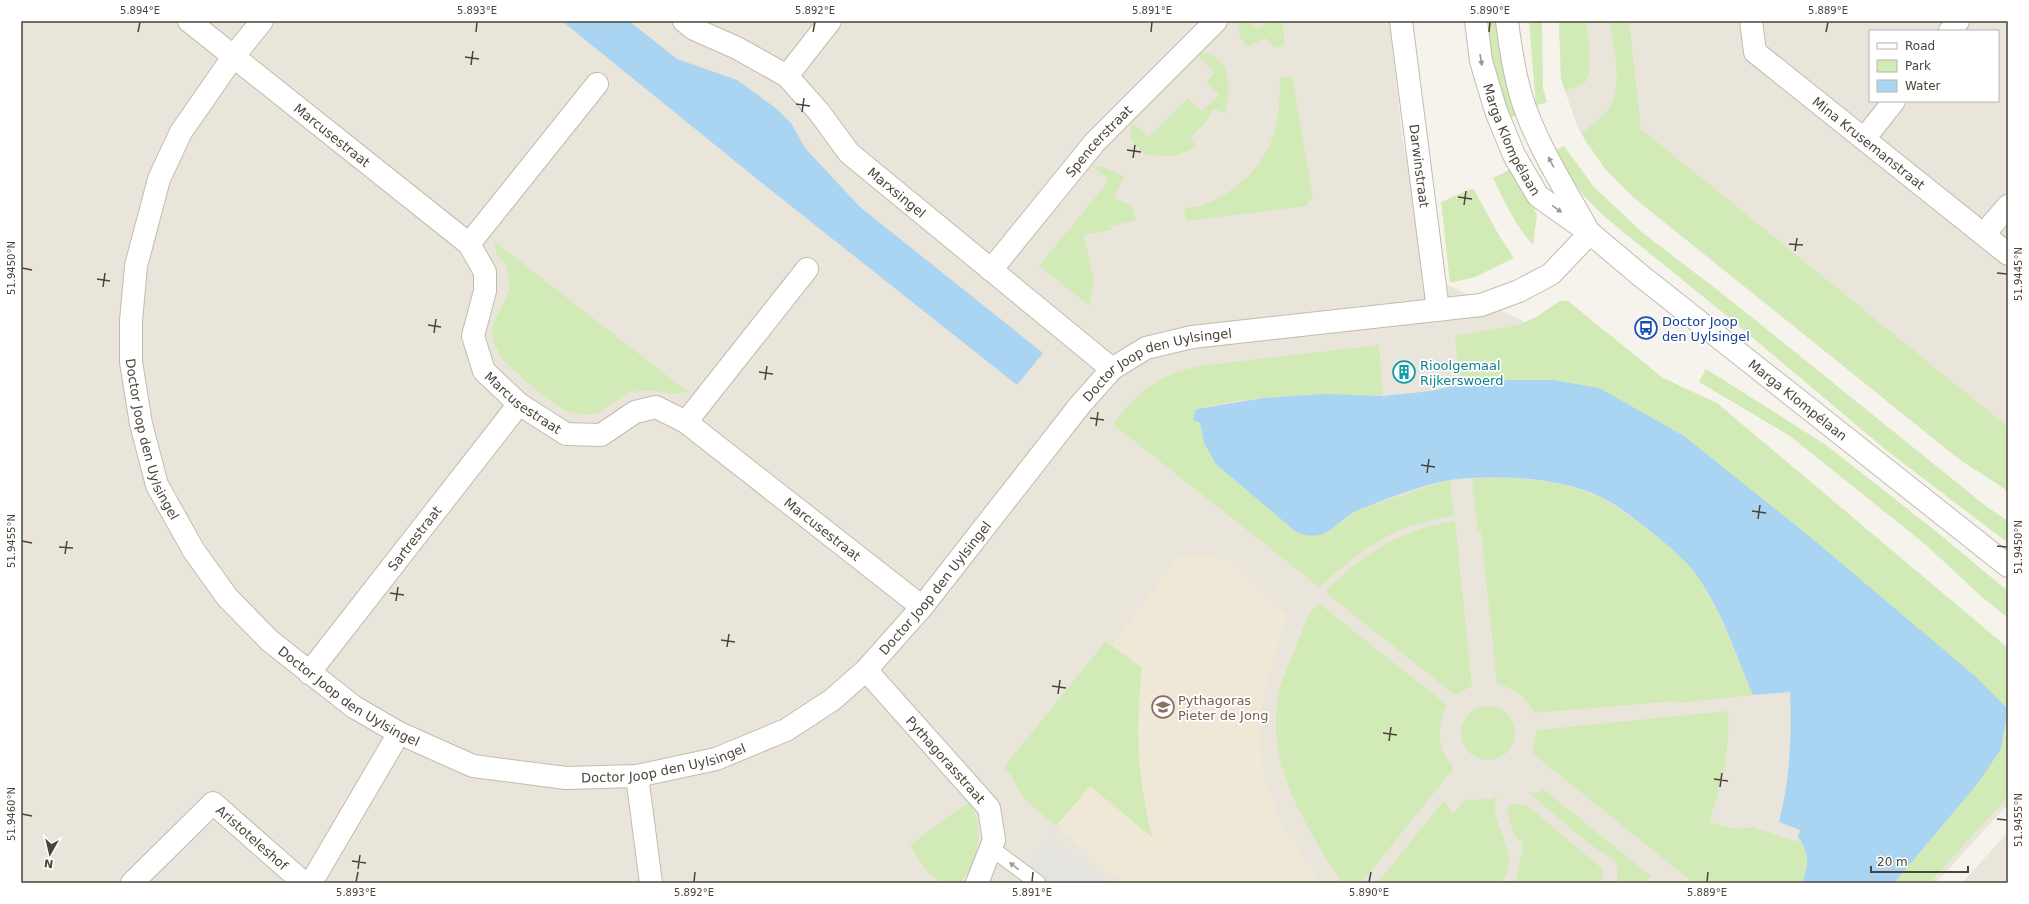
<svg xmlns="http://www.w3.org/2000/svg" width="2029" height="904" font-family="'DejaVu Sans',sans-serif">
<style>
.residential{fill:#eae5da;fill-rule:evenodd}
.education{fill:#efe8d6}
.green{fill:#d2eab5}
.parking{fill:#e5e3e0}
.water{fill:#a9d4f2}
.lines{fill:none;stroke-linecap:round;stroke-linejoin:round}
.service-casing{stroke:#c2bbae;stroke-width:17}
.minor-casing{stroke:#c2bbae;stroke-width:24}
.tertiary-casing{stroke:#c2bbae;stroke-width:24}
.service{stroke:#fff;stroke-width:15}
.minor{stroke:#fff;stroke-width:22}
.tertiary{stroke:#fff;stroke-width:22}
.oneway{fill:#9c9892}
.ticks{fill:none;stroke:#4b4439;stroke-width:1.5}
.labels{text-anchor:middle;stroke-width:3.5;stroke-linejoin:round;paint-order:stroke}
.street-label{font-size:13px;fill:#4b4439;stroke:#fff}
.transit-label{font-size:13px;fill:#164399;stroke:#fff;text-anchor:start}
.culture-label{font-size:13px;fill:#0d838f;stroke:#fff;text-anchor:start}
.education-label{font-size:13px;fill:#785e54;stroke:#fff;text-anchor:start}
.neatline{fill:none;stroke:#4b4439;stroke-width:1.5}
.ticks-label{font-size:10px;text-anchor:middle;fill:#4b4439}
</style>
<rect width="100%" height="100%" fill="#f6f3ec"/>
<g class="residential">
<path d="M 21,21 L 1390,21 L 1402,137 L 1430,276 L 1599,358 L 2008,678 L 2008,804 L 1936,883 L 21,883 Z"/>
<path d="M 1559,21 L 2008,21 L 2008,491 L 1959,459 L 1641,204 L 1616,181 L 1587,144 L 1577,126 L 1565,91 L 1561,78 ZM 1870,31 L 1998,31 L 1998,101 L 1870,101 Z"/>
<path d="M 2008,833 L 2008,883 L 1962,883 L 2000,841 Z"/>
</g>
<path class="education" d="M 1205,555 L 1227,560 L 1287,616 L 1266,684 L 1259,730 L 1264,780 L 1284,828 L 1321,883 L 1123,883 L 1023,798 L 1012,778 L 1177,558 Z"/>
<g class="green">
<path d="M 1239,21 L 1248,21 L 1258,29 L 1269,21 L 1282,21 L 1285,44 L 1274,48 L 1266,38 L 1247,47 L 1240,37 Z"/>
<path d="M 1485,21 L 1499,21 L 1519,114 L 1508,119 L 1495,81 Z"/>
<path d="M 1529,21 L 1542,21 L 1543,88 L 1547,102 L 1536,106 Z"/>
<path d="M 1559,21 L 1586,21 C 1587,35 1595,73 1585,82 C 1579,87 1571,88 1565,91 L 1561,78 Z"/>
<path d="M 1610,21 L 1629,21 L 1641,129 L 2008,427 L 2008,491 L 1959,459 L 1630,194 L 1605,169 L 1581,133 C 1590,127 1600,120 1607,111 C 1625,86 1613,50 1610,21 Z"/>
<path d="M 1199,52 C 1232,55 1232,88 1225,113 L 1213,109 L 1208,119 L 1190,138 L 1197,147 L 1175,156 L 1161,156 L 1145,154 L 1131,140 L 1130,127 L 1133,123 L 1149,137 L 1188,98 L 1202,112 L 1219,94 L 1206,82 L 1215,72 L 1197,55 Z"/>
<path d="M 1292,76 L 1313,197 L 1306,206 L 1187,221 L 1184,208 C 1190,207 1197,207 1203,205 C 1232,195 1262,168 1272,139 C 1280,120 1279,99 1280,78 Z"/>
<path d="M 1564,146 L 1594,187 L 1643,233 L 1733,302 L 1987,507 L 2008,521 L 2008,543 L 1886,450 L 1727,316 L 1605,217 L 1583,195 L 1553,151 Z"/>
<path d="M 1093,166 L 1102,167 L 1124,176 L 1114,198 L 1132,206 L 1136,220 L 1111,226 L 1112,230 L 1084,235 L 1094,283 L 1089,305 L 1039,266 L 1107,183 L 1106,178 Z"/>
<path d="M 1511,169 L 1526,192 L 1537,215 L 1533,245 C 1515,225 1504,201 1493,178 Z"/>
<path d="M 1473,188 L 1500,237 L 1514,258 L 1475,277 L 1450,283 L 1441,202 Z"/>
<path d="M 494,241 L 688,392 L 671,394 L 649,390 L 630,392 L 597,413 L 584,415 L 565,411 L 531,386 L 503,360 L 494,343 L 492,330 L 497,315 L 505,301 L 510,287 L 507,266 L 497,255 Z"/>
<path d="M 1560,301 L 1568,301 L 1663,378 L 1717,403 L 2008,648 L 2008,709 L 1976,677 L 1684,436 L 1598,388 L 1553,380 L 1507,380 L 1461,384 L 1455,336 L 1516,326 L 1536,317 Z"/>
<path d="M 1379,345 L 1383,396 C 1321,394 1257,394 1196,409 L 1204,443 L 1325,533 L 1359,510 L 1435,484 L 1450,480 L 1454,515 C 1431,521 1406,525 1386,537 C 1361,550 1341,569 1319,587 L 1113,424 C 1142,389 1155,376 1200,366 Z"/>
<path d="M 1706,369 L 1826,445 L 1938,533 L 2008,591 L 2008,618 L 1982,597 L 1926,545 L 1790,436 L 1699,382 Z"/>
<path d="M 1502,477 L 1553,482 L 1599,496 L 1639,522 L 1675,550 L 1702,582 L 1716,608 L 1753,695 L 1676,703 L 1676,701 L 1534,713 C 1526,697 1514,688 1497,684 L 1481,531 L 1478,531 L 1472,479 Z"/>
<path d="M 1455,521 L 1472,686 L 1455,695 L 1325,592 C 1363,553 1399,530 1455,521 Z"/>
<path d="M 1318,604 L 1321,605 L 1447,705 C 1436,727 1437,749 1454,768 L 1361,883 L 1343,883 L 1337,875 C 1304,823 1266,763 1278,698 C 1281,681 1288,666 1295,650 C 1299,639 1309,609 1318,604 Z"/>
<path d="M 1106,641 L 1142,668 C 1137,713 1136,752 1144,797 C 1146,811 1148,826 1154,839 L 1090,786 L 1056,826 L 1023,798 L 1012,777 L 1004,767 Z"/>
<circle cx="1488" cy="733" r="27"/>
<path d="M 1728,711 C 1730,750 1722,786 1709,822 L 1726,827 L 1739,829 L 1752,827 L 1797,842 L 1798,837 C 1809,850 1810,868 1801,883 L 1694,883 L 1532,753 L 1537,730 Z"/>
<path d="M 2008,714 L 2008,797 L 1929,883 L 1894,883 L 1978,783 L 2001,749 Z"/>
<path d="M 1543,789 L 1652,877 L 1643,883 L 1615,883 L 1617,881 L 1618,867 L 1613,859 L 1588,843 L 1528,792 L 1539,793 Z"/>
<path d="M 1498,795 C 1483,823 1526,850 1501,883 L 1377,883 L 1444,801 L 1453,814 L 1465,800 L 1492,799 Z"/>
<path d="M 969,802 C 986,828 978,859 961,883 C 928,883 927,870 910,845 Z"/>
<path d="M 1514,804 L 1527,805 L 1599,866 L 1603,872 L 1602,879 L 1597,883 L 1516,883 L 1520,859 L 1523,850 L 1522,842 L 1514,835 L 1507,811 L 1508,807 Z"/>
</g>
<path class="parking" d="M 1050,838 L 1106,883 L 1020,883 Z"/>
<g class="water">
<path d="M 562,21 L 629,21 L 677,59 L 737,80 L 777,109 L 791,123 L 805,148 L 860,207 L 1043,353 L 1017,385 L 762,183 Z"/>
<path d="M 1507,380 L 1553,380 L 1599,388 L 1684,436 L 1809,536 L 1976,677 L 2008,709 L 2001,749 L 1978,783 L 1894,883 L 1801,883 C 1810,868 1809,850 1798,837 L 1800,830 L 1779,822 C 1790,779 1792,736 1790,692 L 1753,695 C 1737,658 1724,617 1702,583 C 1688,561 1668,545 1649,530 C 1634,518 1616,504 1599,496 C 1558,477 1494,474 1450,480 C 1421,485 1389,498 1361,509 C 1335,519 1327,547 1295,531 L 1216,464 L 1204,443 L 1200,423 L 1193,420 L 1196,409 L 1264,398 L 1324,394 L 1383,396 L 1431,391 L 1461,384 Z"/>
</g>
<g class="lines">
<g class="service-casing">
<path id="service" d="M 991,848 L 1038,883"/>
</g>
<g class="minor-casing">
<g id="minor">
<path id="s1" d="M 189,21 L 469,244 L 485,272 L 485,291 L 473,336 L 484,371 L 519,404 L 566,434 L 601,435 L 635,412 L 656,407 L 686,422 L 922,607"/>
<path id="s2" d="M 262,21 L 233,57 L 181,132 L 159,179 L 136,266 L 131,321 L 131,362 L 141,424 L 157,485 L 194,551 L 227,597 L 270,641 L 354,707 L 399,733 L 473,766 L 566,778 L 637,776 L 716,759 L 786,730 L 832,700 L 866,670 L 922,607 L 1080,405 L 1112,369 L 1146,348 L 1192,337 L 1481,305 L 1519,291 L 1551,274 L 1590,233"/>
<path id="s3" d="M 684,21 L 694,29 L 737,48 L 787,76 L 819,112 L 849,153 L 1112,369"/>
<path id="s4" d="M 1401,21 L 1438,310"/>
<path id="s5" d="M 1751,21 L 1755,52 L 2008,254"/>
<path d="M 1950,31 L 1958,21"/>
<path d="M 787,76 L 830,21"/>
<path d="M 1864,139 L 1894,101"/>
<path d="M 1984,234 L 2008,206"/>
<path d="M 469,244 L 597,84"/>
<path id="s6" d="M 991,270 L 1095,142 L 1216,21"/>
<path d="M 686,422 L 807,269"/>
<path id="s7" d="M 866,670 L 989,808 L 994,840 L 977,883"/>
<path id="s8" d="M 309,673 L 519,404"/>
<path d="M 637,776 L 651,883"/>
<path id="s9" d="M 132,883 L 213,803 L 304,883"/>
<path d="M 311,883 L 399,733"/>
</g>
</g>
<g class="tertiary-casing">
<g id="tertiary">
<path id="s10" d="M 1476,21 L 1481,61 L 1496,111 L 1514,155 L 1538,196 L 1590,233 L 1640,275 L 2008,566"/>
<path d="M 1507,21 C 1510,46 1514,71 1521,96 C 1535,142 1563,185 1586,227"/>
</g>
</g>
<use href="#service" class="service"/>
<use href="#minor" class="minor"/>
<use href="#tertiary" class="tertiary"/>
</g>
<defs><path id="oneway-solid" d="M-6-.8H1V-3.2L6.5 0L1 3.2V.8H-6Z"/></defs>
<g class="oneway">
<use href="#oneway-solid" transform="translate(1481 60) rotate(80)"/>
<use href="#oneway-solid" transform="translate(1551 162) rotate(-118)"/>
<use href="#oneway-solid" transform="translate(1557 209) rotate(36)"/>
<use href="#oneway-solid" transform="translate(1014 866) rotate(-143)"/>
</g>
<path class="ticks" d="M 138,32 L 140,22M 476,32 L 477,22M 813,32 L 815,22M 1151,32 L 1152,22M 1489,32 L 1490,22M 1826,32 L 1828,22M 465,57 L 479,59M 471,65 L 473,51M 796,104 L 810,106M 802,112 L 804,98M 1127,150 L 1141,152M 1133,158 L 1135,145M 1458,197 L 1472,199M 1464,205 L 1466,191M 1789,244 L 1803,245M 1795,251 L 1797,238M 22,268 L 32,270M 1997,273 L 2007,274M 97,279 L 110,281M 103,287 L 105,273M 428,325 L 441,327M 434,333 L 436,319M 759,372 L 773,374M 765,380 L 767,366M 1090,418 L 1104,420M 1096,426 L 1098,412M 1421,465 L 1435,467M 1427,473 L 1429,459M 1752,511 L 1766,513M 1758,519 L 1760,505M 22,541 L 32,543M 1997,546 L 2007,547M 59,547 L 73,548M 65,554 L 67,541M 390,593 L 404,595M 396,601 L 398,587M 721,640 L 735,642M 727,647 L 729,634M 1052,686 L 1066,688M 1058,694 L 1060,680M 1383,733 L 1397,735M 1389,741 L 1391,727M 1714,779 L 1728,781M 1720,787 L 1722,773M 22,814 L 32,816M 1997,819 L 2007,820M 352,861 L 366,863M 358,869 L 360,855M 356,882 L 358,872M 694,882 L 695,872M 1032,882 L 1033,872M 1369,882 L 1371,872M 1707,882 L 1708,872"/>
<defs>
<g id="bus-ring" transform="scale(1.15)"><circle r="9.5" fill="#fff" stroke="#1a4fb4" stroke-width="1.5"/><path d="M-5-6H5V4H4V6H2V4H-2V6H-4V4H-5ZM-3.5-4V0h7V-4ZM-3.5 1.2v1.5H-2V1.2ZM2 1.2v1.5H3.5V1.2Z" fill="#1a4fb4"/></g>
<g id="building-ring" transform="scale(1.15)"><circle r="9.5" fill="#fff" stroke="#0f9aa8" stroke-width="1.5"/><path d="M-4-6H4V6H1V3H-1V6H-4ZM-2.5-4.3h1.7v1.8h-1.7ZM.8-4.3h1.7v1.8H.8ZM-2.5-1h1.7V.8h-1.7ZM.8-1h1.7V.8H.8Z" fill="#0f9aa8"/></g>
<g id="school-ring" transform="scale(1.15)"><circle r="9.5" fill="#fff" stroke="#8d6e63" stroke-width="1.5"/><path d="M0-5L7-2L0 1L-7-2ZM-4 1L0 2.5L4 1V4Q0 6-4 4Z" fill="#8d6e63"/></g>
</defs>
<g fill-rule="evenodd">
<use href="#bus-ring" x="1646" y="328"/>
<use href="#building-ring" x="1404" y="372"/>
<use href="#school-ring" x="1163" y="707"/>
</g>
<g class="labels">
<g class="street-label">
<text dy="5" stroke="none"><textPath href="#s1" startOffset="183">Marcusestraat</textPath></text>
<text dy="5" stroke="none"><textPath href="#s10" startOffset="125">Marga Klompélaan</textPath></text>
<text dy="5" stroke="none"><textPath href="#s6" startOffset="168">Spencerstraat</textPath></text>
<text dy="5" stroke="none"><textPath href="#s5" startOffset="177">Mina Krusemanstraat</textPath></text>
<text dy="5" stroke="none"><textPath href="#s4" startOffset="146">Darwinstraat</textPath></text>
<text dy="5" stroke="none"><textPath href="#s3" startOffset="278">Marxsingel</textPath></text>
<text dy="5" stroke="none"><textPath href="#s2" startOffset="1789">Doctor Joop den Uylsingel</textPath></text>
<text dy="5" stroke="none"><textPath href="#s10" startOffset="518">Marga Klompélaan</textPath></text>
<text dy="5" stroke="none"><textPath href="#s1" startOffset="543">Marcusestraat</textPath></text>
<text dy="5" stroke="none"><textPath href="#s2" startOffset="456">Doctor Joop den Uylsingel</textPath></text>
<text dy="5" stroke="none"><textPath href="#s1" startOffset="901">Marcusestraat</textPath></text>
<text dy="5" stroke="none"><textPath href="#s8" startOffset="171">Sartrestraat</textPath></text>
<text dy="5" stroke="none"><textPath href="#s2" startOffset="1464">Doctor Joop den Uylsingel</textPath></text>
<text dy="5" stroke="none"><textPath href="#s2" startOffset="792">Doctor Joop den Uylsingel</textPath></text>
<text dy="5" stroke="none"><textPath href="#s7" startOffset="120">Pythagorasstraat</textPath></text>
<text dy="5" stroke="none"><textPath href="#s2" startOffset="1128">Doctor Joop den Uylsingel</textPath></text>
<text dy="5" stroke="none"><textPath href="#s9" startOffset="166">Aristoteleshof</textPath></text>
</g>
<g class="transit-label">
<text x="1662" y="326">Doctor Joop<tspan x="1662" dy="15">den Uylsingel</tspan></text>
</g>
<g class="culture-label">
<text x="1420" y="370">Rioolgemaal<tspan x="1420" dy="15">Rijkerswoerd</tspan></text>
</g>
<g class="education-label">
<text x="1178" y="705">Pythagoras<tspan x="1178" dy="15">Pieter de Jong</tspan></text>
</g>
</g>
<rect width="2029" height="904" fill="none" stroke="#ffffff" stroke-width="44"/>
<rect x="1869" y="30" width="130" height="72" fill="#ffffff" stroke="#b7b4b0"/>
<rect x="1877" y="43" width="20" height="6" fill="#ffffff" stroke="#b7b4b0"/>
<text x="1905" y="50" font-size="12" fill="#4b4439">Road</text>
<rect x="1877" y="60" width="20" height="12" fill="#d2eab5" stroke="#b7b4b0"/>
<text x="1905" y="70" font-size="12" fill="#4b4439">Park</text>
<rect x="1877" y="80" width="20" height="12" fill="#a9d4f2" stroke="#b7b4b0"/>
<text x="1905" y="90" font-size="12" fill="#4b4439">Water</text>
<g transform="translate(50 854) rotate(188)" stroke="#ffffff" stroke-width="3" paint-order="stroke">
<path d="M0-3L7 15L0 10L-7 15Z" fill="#4b4439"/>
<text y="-6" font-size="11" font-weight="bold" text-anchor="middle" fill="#4b4439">N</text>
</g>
<path d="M1871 866v6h97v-6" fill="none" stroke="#4b4439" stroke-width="2"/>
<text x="1877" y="866" font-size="12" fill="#4b4439" stroke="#ffffff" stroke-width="3" paint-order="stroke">20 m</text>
<rect x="22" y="22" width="1985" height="860" class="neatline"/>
<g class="ticks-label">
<text x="140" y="14">5.894°E</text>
<text x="477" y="14">5.893°E</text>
<text x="815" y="14">5.892°E</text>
<text x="1152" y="14">5.891°E</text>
<text x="1490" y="14">5.890°E</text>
<text x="1828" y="14">5.889°E</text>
<text transform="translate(11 268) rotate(-90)" y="4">51.9450°N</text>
<text transform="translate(2018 274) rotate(-90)" y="4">51.9445°N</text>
<text transform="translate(11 541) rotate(-90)" y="4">51.9455°N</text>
<text transform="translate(2018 547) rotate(-90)" y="4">51.9450°N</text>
<text transform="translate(11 814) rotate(-90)" y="4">51.9460°N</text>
<text transform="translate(2018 820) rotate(-90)" y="4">51.9455°N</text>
<text x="356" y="896">5.893°E</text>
<text x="694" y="896">5.892°E</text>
<text x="1032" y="896">5.891°E</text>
<text x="1369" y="896">5.890°E</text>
<text x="1707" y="896">5.889°E</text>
</g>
</svg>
